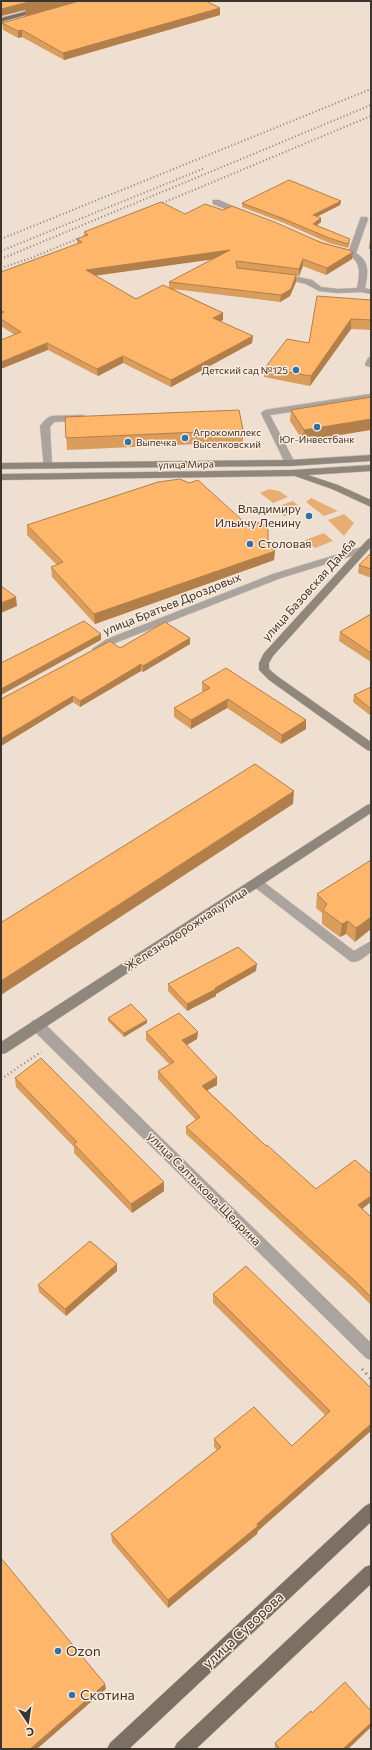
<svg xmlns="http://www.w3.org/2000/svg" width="372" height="1750" font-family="Commissioner,sans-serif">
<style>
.green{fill:#e8ad71}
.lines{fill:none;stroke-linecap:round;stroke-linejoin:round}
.lane-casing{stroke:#cbbdb0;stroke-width:1}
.street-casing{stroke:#cbbdb0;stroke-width:1}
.secondary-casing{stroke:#cbbdb0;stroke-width:1}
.primary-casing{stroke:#cbbdb0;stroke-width:1}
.path-far1{stroke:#91867c;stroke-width:2.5;stroke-dasharray:1 3;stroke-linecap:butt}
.path{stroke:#91867c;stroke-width:3;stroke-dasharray:1.5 4;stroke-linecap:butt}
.lane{fill:#aba49e;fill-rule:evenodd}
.street{fill:#aba49e;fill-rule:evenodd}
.secondary{fill:#8f867c;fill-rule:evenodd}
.primary{fill:#7c7065;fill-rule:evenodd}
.rail{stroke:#8d8379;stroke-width:2;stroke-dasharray:1 2.5;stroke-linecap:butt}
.wall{fill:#da9d5b;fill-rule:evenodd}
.shaded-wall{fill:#b27f4a}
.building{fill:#feb66a;stroke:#b27f4a}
.poi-dot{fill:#2e72a7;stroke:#fcecdd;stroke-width:1.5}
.labels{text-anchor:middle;stroke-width:3;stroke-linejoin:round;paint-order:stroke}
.far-poi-label{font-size:10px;fill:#3b352f;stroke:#fcecdd;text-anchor:start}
.far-street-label{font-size:10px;fill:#3b352f;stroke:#fcecdd}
.poi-label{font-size:12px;fill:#3b352f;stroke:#fcecdd;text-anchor:end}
.street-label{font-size:12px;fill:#3b352f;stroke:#fcecdd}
.near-street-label{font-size:14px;fill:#3b352f;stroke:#fcecdd}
.near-poi-label{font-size:14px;fill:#3b352f;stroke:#fcecdd;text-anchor:start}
</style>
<rect width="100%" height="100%" fill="#efdfd0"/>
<g class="green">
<path d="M 269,489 L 279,491 L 288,497 L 273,503 L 260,493 Z"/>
<path d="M 311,498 L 338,511 L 324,516 L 306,502 Z"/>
<path d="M 293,501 L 302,510 L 284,516 L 274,508 Z"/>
<path d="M 344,514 L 354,523 L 344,536 L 328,520 Z"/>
<path d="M 324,533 L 333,541 L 315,548 L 305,540 Z"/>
</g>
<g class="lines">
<g class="lane-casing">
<g id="lane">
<path d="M 213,200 L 219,200 L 248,213 L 244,215 L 241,215 L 213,204 Z"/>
<path d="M 361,217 L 367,217 L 368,219 L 356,253 C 370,261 368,274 365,288 L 371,290 L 371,294 L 361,292 L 338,293 L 319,291 L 306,284 L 277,277 L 277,273 L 280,273 L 312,280 L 321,287 L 338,289 L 357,288 C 360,273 362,261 346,254 C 342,252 337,252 334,249 L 338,247 L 349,250 Z"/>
<path d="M 371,357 L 371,367 L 366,366 L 365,364 L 368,358 Z"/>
<path d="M 371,394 L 371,400 L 270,415 L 295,463 L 290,466 L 285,463 L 261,413 L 265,410 Z"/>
<path d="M 82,415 L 85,416 L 87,418 L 85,420 L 54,422 L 50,427 L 52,466 L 47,469 L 44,468 L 40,426 C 43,422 47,417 52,416 Z"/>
<path d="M 257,879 L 261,880 L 354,951 L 371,941 L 371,952 C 364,957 358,964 350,961 L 253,886 L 251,883 L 253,880 Z"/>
</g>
</g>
<g class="street-casing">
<g id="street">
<path d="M 362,547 L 365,548 L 367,550 L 365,552 L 281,578 L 115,643 L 97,652 L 92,649 L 107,639 L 273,574 Z"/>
<path d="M 37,1020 L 42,1021 L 371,1343 L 371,1360 L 366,1358 L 32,1029 L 31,1025 L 32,1021 Z"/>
</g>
</g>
<g class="secondary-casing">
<g id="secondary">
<path d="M 371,455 L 371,461 L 290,466 L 1,469 L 1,463 L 290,460 Z"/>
<path d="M 371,465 L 371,471 L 308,475 L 338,485 L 371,500 L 371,507 L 332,489 L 295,476 L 1,480 L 1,474 L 292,470 Z"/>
<path d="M 371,538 L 371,547 L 273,656 L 269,663 L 269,669 L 277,676 L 371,742 L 371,751 L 367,750 L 269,680 L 259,670 L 259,663 L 264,653 L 368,539 Z"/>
<path d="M 371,804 L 371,813 L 6,1053 L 1,1054 L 1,1042 L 367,805 Z"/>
</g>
</g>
<g class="primary-casing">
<g id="primary">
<path d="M 65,1 L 75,1 L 1,22 L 1,18 Z"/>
<path d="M 371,1503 L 371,1522 L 129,1749 L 107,1749 L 110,1743 L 365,1506 Z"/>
<path d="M 371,1565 L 371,1584 L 196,1749 L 174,1749 L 177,1743 L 365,1567 Z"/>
</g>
</g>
<path class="path-far1" d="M 1,1079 L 41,1052"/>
<path class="path" d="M 362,1369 L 371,1379"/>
<use href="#lane" class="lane"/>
<use href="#street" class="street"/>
<use href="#secondary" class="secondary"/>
<use href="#primary" class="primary"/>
<g class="rail">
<path d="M 153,207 L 371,116"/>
<path d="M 1,239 L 371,89"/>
<path d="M 1,251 L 205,168"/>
<path d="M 1,259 L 371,105"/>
<path d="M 1,268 L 31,258 L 94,232"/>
</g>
</g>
<g class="wall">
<path d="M 1,1 L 220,15 L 64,60 L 22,37 L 18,38 L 3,30 L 2,23 L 26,16 L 25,10 L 1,16 Z"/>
<path d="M 341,201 L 340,205 L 317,217 L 321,222 L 317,225 L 350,243 L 348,248 L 329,243 L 284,223 L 242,207 L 242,203 Z"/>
<path d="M 223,210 L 353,252 L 352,259 L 326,275 L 303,266 L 299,276 L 279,273 L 296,275 L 296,282 L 290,296 L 280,302 L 173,289 L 223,313 L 223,320 L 220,321 L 252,343 L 171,387 L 123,363 L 98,376 L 48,350 L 15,335 L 1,326 L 1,272 L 77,244 L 77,239 L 84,236 L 84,232 L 185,214 ZM 213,259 L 169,282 L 169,288 L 136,299 L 95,275 Z"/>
<path d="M 371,300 L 371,330 L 351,329 L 310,386 L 264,377 L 265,368 L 309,343 Z"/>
<path d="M 371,397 L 303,441 L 290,421 L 291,410 Z"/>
<path d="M 65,417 L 243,430 L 243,442 L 67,450 Z"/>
<path d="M 27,525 L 268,543 L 275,551 L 274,560 L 95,624 L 52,577 L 51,567 L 57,565 L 27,535 Z"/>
<path d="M 371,553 L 371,578 L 358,573 L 359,565 Z"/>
<path d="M 371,614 L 371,662 L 339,641 L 340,632 Z"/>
<path d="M 190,638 L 190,644 L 143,672 L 141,671 L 80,707 L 73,702 L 1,746 L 120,648 Z"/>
<path d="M 202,682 L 306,729 L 281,744 L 227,708 L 191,729 L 174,717 L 174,708 L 203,692 L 202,691 Z"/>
<path d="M 371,687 L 371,716 L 353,702 L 354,695 Z"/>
<path d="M 371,860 L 355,942 L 346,934 L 340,937 L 322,924 L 322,913 L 316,908 L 317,894 Z"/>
<path d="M 256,971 L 216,994 L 216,996 L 187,1011 L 168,991 L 168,984 Z"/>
<path d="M 108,1018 L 147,1023 L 124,1037 L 108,1021 Z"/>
<path d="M 146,1032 L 198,1032 L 197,1039 L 187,1045 L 217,1085 L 207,1090 L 266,1146 L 316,1189 L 362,1209 L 371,1217 L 371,1305 L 355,1289 L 186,1134 L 186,1127 L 196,1120 L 158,1079 L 158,1071 L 170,1065 L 146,1040 Z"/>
<path d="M 15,1078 L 164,1191 L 132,1213 L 74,1153 L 74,1147 L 16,1087 Z"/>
<path d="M 117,1264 L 117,1271 L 66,1316 L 39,1292 L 38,1285 Z"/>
<path d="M 213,1294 L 371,1388 L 258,1531 L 257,1534 L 168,1608 L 112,1542 L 111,1534 L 217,1450 L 214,1447 L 214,1439 L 292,1446 L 325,1415 L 213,1303 Z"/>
<path d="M 371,1711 L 371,1727 L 348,1749 L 275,1749 L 275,1743 L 312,1713 Z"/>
</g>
<g class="shaded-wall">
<path d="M 33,1 L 81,1 L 26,17 L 25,10 L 1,16 L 1,9 Z"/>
<path d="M 220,8 L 220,15 L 64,60 L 63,53 Z"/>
<path d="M 22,30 L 22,37 L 18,38 L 18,31 Z"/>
<path d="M 341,201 L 340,205 L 312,219 L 313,215 Z"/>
<path d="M 321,218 L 321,222 L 313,228 L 313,224 Z"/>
<path d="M 371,238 L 371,248 L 369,249 L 370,239 Z"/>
<path d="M 230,250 L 230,257 L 86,277 L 86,270 Z"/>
<path d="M 353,252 L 352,259 L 326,275 L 327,268 Z"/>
<path d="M 303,259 L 303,266 L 299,276 L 299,269 Z"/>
<path d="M 296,275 L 296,282 L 290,296 L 280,302 L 281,295 Z"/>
<path d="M 223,313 L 223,320 L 213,325 L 213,318 Z"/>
<path d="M 351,319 L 351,329 L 310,386 L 311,376 Z"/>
<path d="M 253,336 L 252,343 L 171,387 L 171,380 Z"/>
<path d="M 47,343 L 48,350 L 1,369 L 1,362 Z"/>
<path d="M 123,356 L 123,363 L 98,376 L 97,369 Z"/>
<path d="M 371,419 L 371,430 L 303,441 L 304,430 Z"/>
<path d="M 275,551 L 274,560 L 95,624 L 94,614 Z"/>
<path d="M 16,597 L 17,606 L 1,613 L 1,603 Z"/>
<path d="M 101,634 L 101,640 L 1,695 L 1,689 Z"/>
<path d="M 190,638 L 190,644 L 143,672 L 143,666 Z"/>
<path d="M 141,664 L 141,671 L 80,707 L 80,701 Z"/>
<path d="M 73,696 L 73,702 L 1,746 L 1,739 Z"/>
<path d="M 228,699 L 227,708 L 191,729 L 191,720 Z"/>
<path d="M 306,720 L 306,729 L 281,744 L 282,735 Z"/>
<path d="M 294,791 L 293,804 L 1,995 L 1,981 Z"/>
<path d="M 371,917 L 371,929 L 355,942 L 356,928 Z"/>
<path d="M 348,921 L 346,934 L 340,937 L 342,924 Z"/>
<path d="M 257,964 L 256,971 L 216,994 L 216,996 L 187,1011 L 187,1004 Z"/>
<path d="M 147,1020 L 147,1023 L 124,1037 L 124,1033 Z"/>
<path d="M 198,1032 L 197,1039 L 182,1048 L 182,1040 Z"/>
<path d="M 217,1077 L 217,1085 L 202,1093 L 202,1086 Z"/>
<path d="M 164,1182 L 164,1191 L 132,1213 L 131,1204 Z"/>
<path d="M 371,1196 L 371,1202 L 357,1213 L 358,1205 Z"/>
<path d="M 117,1264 L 117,1271 L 66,1316 L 65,1309 Z"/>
<path d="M 371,1424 L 371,1431 L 258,1531 L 257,1534 L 168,1608 L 168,1600 L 257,1524 Z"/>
<path d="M 105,1684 L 106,1689 L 37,1749 L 30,1749 Z"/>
<path d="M 371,1723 L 371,1727 L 348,1749 L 343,1749 Z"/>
</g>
<g class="building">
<path d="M 1,1 L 33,1 L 1,9 Z"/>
<path d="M 79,1 L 206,1 L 220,8 L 63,53 L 22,30 L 18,31 L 2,23 Z"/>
<path d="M 289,180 L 341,201 L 313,215 L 321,218 L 313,224 L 350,239 L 348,244 L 329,238 L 284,219 L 242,203 Z"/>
<path d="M 161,202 L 185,214 L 205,204 L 223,210 L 232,206 L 277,223 L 322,243 L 349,250 L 353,252 L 327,268 L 303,259 L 299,269 L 236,261 L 237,268 L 296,275 L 291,289 L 281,295 L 169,282 L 230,250 L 86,270 L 136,299 L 163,285 L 223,313 L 213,318 L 253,336 L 171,380 L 123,356 L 97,369 L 47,343 L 1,362 L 1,340 L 21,332 L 1,319 L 1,314 L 4,312 L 1,311 L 1,272 L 82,242 L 77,239 L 88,235 L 84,232 Z"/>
<path d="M 317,296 L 371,300 L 371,320 L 351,319 L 311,376 L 265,368 L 287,339 L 309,343 Z"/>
<path d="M 371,397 L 371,419 L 304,430 L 291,410 Z"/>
<path d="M 239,410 L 243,430 L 66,438 L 65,417 Z"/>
<path d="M 180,479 L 189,483 L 198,480 L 243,521 L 254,521 L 264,525 L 268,530 L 268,541 L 267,542 L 275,551 L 94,614 L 51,567 L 63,562 L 27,525 L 158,482 Z"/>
<path d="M 371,553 L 371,569 L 359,565 Z"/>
<path d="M 1,586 L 16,597 L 1,603 Z"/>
<path d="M 371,614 L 371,653 L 340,632 Z"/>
<path d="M 84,621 L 101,634 L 1,689 L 1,663 Z"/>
<path d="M 165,622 L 190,638 L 143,666 L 141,664 L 80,701 L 73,696 L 1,739 L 1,699 L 110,641 L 120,648 Z"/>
<path d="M 226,668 L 306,720 L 282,735 L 228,699 L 191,720 L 174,708 L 210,688 L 202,682 Z"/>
<path d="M 371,687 L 371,709 L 354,695 Z"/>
<path d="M 255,764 L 294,791 L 1,981 L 1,921 L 2,922 Z"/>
<path d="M 371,860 L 371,917 L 356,928 L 348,921 L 342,924 L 323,910 L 327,904 L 317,894 Z"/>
<path d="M 238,947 L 257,964 L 215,988 L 216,989 L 187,1004 L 168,984 Z"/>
<path d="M 131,1004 L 147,1020 L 124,1033 L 108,1018 Z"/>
<path d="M 179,1013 L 198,1032 L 182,1040 L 217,1077 L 202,1086 L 266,1146 L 267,1145 L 316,1189 L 355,1160 L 371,1174 L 371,1196 L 358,1205 L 371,1217 L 371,1297 L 356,1282 L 186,1127 L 200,1117 L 158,1071 L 174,1062 L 146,1032 Z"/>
<path d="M 41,1058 L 164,1182 L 131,1204 L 74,1144 L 77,1142 L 15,1078 Z"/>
<path d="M 90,1241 L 117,1264 L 65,1309 L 38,1285 Z"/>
<path d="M 246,1266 L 371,1388 L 371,1424 L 257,1524 L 258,1526 L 168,1600 L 111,1534 L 221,1447 L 214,1439 L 254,1407 L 292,1446 L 330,1411 L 213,1294 Z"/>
<path d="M 1,1558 L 105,1684 L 30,1749 L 1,1749 Z"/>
<path d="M 345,1682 L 371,1711 L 371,1723 L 343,1749 L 344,1749 L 280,1749 L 275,1743 L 311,1711 L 312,1713 Z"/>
</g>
<g class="poi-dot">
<circle cx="296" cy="370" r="4"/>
<circle cx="317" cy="427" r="4"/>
<circle cx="185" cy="438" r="4"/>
<circle cx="128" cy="442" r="4"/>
<circle cx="309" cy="516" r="4"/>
<circle cx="250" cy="544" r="4"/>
<circle cx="58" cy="1651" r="4"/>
<circle cx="72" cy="1695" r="4"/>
</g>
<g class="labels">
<g class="far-poi-label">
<text x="288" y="374" text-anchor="end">Детский сад №125</text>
<text x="193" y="436">Агрокомплекс<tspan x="193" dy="12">Выселковский</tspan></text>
<text x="317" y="443" text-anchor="middle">Юг-Инвестбанк</text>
<text x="136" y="446">Выпечка</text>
</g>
<g class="far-street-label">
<text transform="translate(186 464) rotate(-1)" y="4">улица Мира</text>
</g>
<g class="poi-label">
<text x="301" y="513">Владимиру<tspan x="301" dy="14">Ильичу Ленину</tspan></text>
<text x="258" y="548" text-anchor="start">Столовая</text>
</g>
<g class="street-label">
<text transform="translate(309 590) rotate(-48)" y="4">улица Базовская Дамба</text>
<text transform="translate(172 604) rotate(-22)" y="4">улица Братьев Дроздовых</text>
<text transform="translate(186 929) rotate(-33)" y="4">Железнодорожная улица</text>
<text transform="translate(204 1189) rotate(45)" y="4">улица Салтыкова-Щедрина</text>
</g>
<g class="near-street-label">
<text transform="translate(243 1630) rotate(-43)" y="5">улица Суворова</text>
</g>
<g class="near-poi-label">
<text x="66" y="1656">Ozon</text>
<text x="80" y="1700">Скотина</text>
</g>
</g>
<rect width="372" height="1750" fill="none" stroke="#3b352f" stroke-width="4"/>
<g transform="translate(28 1722) rotate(167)" stroke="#fcecdd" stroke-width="3" paint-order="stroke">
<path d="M0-3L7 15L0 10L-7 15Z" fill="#3b352f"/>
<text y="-6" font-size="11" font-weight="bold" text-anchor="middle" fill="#3b352f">С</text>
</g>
</svg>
